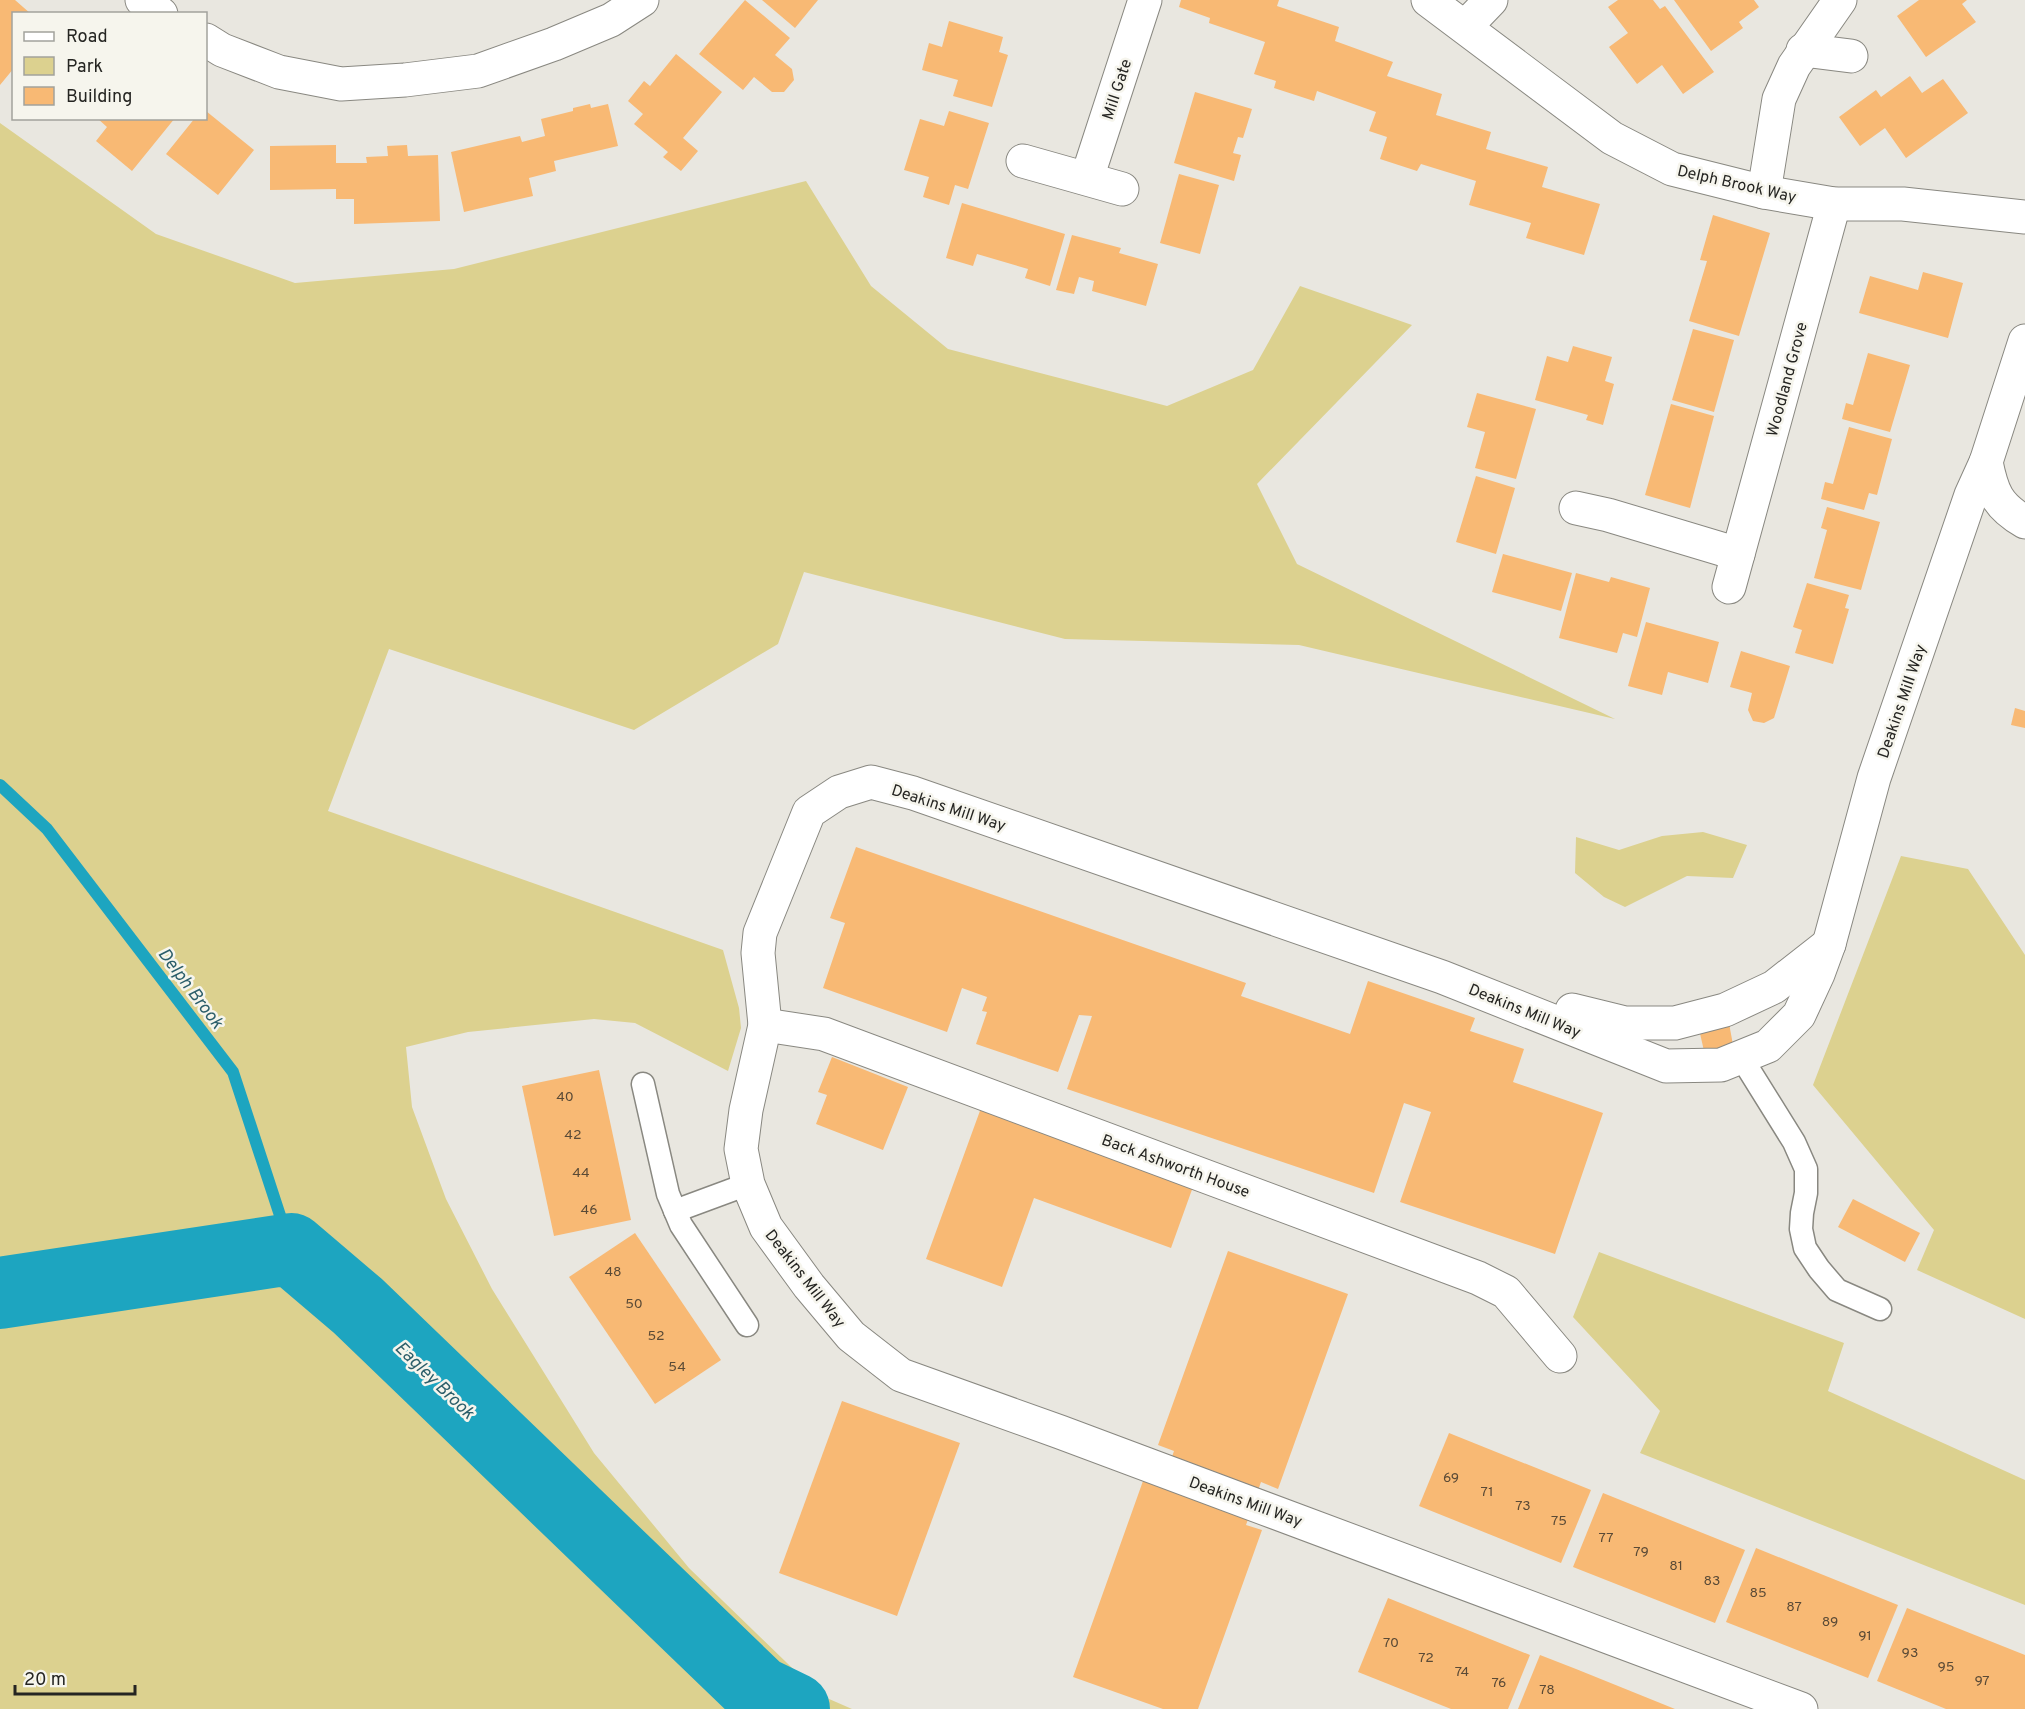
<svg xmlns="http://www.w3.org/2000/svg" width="2025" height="1709" font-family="Overpass,sans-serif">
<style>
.green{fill:#dcd18f}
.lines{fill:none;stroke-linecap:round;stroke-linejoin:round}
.stream{stroke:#1da5c0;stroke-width:12}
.river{stroke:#1da5c0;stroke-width:72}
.building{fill:#f8b974}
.lane-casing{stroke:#898881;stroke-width:25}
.street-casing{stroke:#898881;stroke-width:35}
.lane{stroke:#fff;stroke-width:22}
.street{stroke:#fff;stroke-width:33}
.labels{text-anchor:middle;stroke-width:5;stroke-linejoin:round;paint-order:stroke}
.number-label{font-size:14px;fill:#5a4a36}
.street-label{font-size:16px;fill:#252522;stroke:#f6f5ed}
.water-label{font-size:18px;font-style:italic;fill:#2c5e6a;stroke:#f6f5ed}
</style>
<rect width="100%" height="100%" fill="#e9e7e0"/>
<g class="green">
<path d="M 0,123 L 156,234 L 295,283 L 454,269 L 806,181 L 871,286 L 948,349 L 1167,406 L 1253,370 L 1300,286 L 1412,325 L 1257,484 L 1297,564 L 1615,719 L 1299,645 L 1065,639 L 804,572 L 778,644 L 634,730 L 389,649 L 328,811 L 723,950 L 739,1008 L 741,1028 L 728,1071 L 635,1023 L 594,1019 L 468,1032 L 406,1047 L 412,1107 L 446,1199 L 492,1289 L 594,1453 L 689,1568 L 820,1695 L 852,1709 L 0,1709 Z"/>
<path d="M 1703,832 L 1747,845 L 1733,878 L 1687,876 L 1625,907 L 1604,897 L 1575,873 L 1576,837 L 1619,850 L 1662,836 Z"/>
<path d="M 1901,856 L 1968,869 L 2025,955 L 2025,1319 L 1917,1270 L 1934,1230 L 1813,1085 Z"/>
<path d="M 1599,1252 L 1844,1343 L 1828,1391 L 2025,1480 L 2025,1605 L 1640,1453 L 1660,1411 L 1573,1317 Z"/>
</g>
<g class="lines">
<path class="stream" d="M 0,785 L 47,829 L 233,1072 L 291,1249"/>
<path class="river" d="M 0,1293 L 291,1249 L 358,1306 L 759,1692 L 794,1709"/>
</g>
<g class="building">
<path d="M 0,0 L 15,0 L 31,14 L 14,14 L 14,68 L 0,85 Z"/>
<path d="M 745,0 L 790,38 L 775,55 L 792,69 L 794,80 L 784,92 L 772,92 L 754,77 L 743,90 L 699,54 Z"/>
<path d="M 762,0 L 818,0 L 795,28 Z"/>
<path d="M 1181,0 L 1279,0 L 1277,6 L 1339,27 L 1335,41 L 1393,62 L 1387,76 L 1442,94 L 1436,115 L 1491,132 L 1486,149 L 1548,167 L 1542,187 L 1600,204 L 1584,255 L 1526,238 L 1531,223 L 1469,205 L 1476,181 L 1421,164 L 1417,171 L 1380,159 L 1387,137 L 1369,131 L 1376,112 L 1317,91 L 1314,101 L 1274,88 L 1276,81 L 1254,74 L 1265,42 L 1209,23 L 1210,18 L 1179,7 Z"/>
<path d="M 1618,0 L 1653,0 L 1660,9 L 1665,6 L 1714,72 L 1683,94 L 1662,65 L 1637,84 L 1609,47 L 1628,33 L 1608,7 Z"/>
<path d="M 1674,0 L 1754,0 L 1759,7 L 1739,22 L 1743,28 L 1711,51 Z"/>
<path d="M 1919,0 L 1967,0 L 1962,4 L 1976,22 L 1926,57 L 1897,16 Z"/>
<path d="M 949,21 L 1003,37 L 999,52 L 1008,55 L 992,107 L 953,96 L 958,80 L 922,70 L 929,43 L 942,47 Z"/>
<path d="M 676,54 L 722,92 L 683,138 L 698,151 L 681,171 L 663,157 L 668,152 L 634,124 L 643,114 L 628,101 L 644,81 L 650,86 Z"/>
<path d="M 1910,76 L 1922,93 L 1943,79 L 1968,113 L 1906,158 L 1885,128 L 1860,146 L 1839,117 L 1876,90 L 1881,97 Z"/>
<path d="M 1195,92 L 1252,109 L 1243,138 L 1238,137 L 1233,153 L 1241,155 L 1234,181 L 1174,163 Z"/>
<path d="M 590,104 L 591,108 L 608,104 L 618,146 L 554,161 L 556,171 L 529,178 L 533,196 L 464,212 L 451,152 L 520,136 L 522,142 L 545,136 L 541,119 L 573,111 L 573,108 Z"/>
<path d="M 206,111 L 254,150 L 218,195 L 166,154 L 195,118 L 206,118 Z"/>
<path d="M 949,111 L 989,123 L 968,189 L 955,185 L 949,205 L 923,197 L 929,177 L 904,170 L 920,119 L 944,126 Z"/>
<path d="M 97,118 L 175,118 L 132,171 L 96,141 L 107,127 Z"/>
<path d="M 336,145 L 336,163 L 367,163 L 366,157 L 388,156 L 387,146 L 407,145 L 408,156 L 438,155 L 440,221 L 354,224 L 354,199 L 336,199 L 336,189 L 270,190 L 270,146 Z"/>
<path d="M 1179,174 L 1219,185 L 1200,254 L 1160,243 Z"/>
<path d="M 962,203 L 1065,234 L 1050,286 L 1025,278 L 1028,269 L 977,254 L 973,266 L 946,258 Z"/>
<path d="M 1713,215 L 1770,233 L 1739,336 L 1689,321 L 1707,261 L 1700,260 Z"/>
<path d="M 1072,235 L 1121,248 L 1119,253 L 1158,264 L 1146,306 L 1092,291 L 1094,281 L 1079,277 L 1074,294 L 1056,290 Z"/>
<path d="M 1923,272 L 1963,283 L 1948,338 L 1859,313 L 1870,276 L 1918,290 Z"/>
<path d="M 1693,329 L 1734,340 L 1714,412 L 1672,400 Z"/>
<path d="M 1573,346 L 1612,357 L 1605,381 L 1614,384 L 1603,425 L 1586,420 L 1588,415 L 1535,400 L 1547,356 L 1568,362 Z"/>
<path d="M 1868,353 L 1910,365 L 1890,432 L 1842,419 L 1846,403 L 1853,405 Z"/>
<path d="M 1477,393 L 1536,409 L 1516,479 L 1475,468 L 1485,432 L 1467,427 Z"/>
<path d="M 1671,404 L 1714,416 L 1690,508 L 1645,495 Z"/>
<path d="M 1849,427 L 1892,439 L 1877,495 L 1869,493 L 1864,510 L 1821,499 L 1825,482 L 1833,484 Z"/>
<path d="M 1476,476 L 1515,488 L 1496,554 L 1456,542 Z"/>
<path d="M 1827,507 L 1880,522 L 1861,590 L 1814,578 L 1827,530 L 1821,528 Z"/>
<path d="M 1503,554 L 1572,573 L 1561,611 L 1492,592 Z"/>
<path d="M 1576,573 L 1609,582 L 1611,577 L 1650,588 L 1637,637 L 1623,633 L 1617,653 L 1559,638 Z"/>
<path d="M 1807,583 L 1849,595 L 1845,608 L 1849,609 L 1833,664 L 1795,653 L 1802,630 L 1793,627 Z"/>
<path d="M 1646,622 L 1719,642 L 1708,683 L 1668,672 L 1662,695 L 1628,686 Z"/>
<path d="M 1741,651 L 1790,666 L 1774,718 L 1764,723 L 1753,721 L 1748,710 L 1752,693 L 1730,687 Z"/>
<path d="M 2015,708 L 2025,711 L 2025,728 L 2011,725 Z"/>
<path d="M 856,847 L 1246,983 L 1241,996 L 1350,1034 L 1368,981 L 1475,1018 L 1470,1031 L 1524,1049 L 1513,1082 L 1603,1113 L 1555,1254 L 1400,1202 L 1431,1112 L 1404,1103 L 1374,1193 L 1067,1089 L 1092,1016 L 1079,1015 L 1058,1072 L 976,1044 L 987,1012 L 982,1011 L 987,997 L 962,988 L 947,1032 L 823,988 L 845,923 L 830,918 Z"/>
<path d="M 1729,1023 L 1733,1045 L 1704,1051 L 1699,1029 Z"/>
<path d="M 832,1057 L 908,1087 L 883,1150 L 816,1124 L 827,1095 L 818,1092 Z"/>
<path d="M 599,1070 L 631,1220 L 554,1236 L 522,1086 Z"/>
<path d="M 981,1108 L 1194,1184 L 1171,1248 L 1034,1198 L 1002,1287 L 926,1259 Z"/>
<path d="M 1853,1199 L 1920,1233 L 1905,1262 L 1838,1227 Z"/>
<path d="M 635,1233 L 721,1360 L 655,1404 L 569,1277 Z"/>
<path d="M 1228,1251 L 1348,1294 L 1278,1489 L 1261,1482 L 1246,1525 L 1262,1530 L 1198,1709 L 1163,1709 L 1073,1677 L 1143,1481 L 1161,1488 L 1174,1451 L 1158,1445 Z"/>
<path d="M 842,1401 L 960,1443 L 897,1616 L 779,1573 Z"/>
<path d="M 1449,1433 L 1591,1490 L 1561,1563 L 1419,1506 Z"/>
<path d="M 1603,1493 L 1745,1550 L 1715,1623 L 1573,1567 Z"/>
<path d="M 1756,1548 L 1898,1605 L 1868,1678 L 1726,1622 Z"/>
<path d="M 1388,1598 L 1530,1655 L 1508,1709 L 1451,1709 L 1358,1672 Z"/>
<path d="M 1907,1608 L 2025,1655 L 2025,1709 L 1946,1709 L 1877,1681 Z"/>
<path d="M 1540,1655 L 1576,1669 L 1675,1709 L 1518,1709 Z"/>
</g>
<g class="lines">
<g class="lane-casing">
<g id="lane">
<path d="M 1741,1057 L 1794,1142 L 1806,1169 L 1806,1193 L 1802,1213 L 1801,1229 L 1805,1248 L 1819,1269 L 1837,1290 L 1880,1309"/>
<path d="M 643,1084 L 668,1194 L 681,1225 L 747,1325"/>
<path d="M 675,1211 L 748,1184"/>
</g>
</g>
<g class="street-casing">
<g id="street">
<path d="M 142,0 L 161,14"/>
<path d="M 1428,0 L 1612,138 L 1672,169 L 1764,192 L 1834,204 L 1903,204 L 2025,217"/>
<path d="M 1465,27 L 1491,0"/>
<path d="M 206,40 L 222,50 L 279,72 L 341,84 L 405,80 L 478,71 L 554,44 L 611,20 L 642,0"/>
<path d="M 1803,50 L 1851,56"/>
<path d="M 1023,161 L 1122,189"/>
<path d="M 1087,178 L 1145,0"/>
<path d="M 1764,192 L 1779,99 L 1794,66 L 1840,0"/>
<path d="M 1986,462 C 1992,492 1997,506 2025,522"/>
<path d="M 1576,508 L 1608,515 L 1738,554"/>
<path d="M 1729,587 L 1834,204"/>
<path d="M 1572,1010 L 1625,1023 L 1675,1023 L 1725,1010 L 1774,987 L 1829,944"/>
<path d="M 765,1025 L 824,1034 L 1478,1278 L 1506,1292 L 1560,1356"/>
<path d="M 1801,1709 L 1060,1432 L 901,1375 L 851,1336 L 809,1286 L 766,1227 L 748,1184 L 741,1149 L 746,1110 L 765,1025 L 758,953 L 760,933 L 809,812 L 839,792 L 871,782 L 913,793 L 1442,977 L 1666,1066 L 1721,1065 L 1768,1046 L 1799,1015 L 1818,974 L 1829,944 L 1874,778 L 1971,495 L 1986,462 L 2025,341"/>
</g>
</g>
<use href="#lane" class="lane"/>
<use href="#street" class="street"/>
</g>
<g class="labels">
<g class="number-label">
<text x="565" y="1101">40</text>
<text x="573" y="1139">42</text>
<text x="581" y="1177">44</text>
<text x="589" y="1214">46</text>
<text x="613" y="1276">48</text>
<text x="634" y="1308">50</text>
<text x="656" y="1340">52</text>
<text x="677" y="1371">54</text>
<text x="1451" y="1482">69</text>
<text x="1487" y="1496">71</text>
<text x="1523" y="1510">73</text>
<text x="1559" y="1525">75</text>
<text x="1606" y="1542">77</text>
<text x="1641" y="1556">79</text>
<text x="1676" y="1570">81</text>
<text x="1712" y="1585">83</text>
<text x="1758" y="1597">85</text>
<text x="1794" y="1611">87</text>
<text x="1830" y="1626">89</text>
<text x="1865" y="1640">91</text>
<text x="1391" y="1647">70</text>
<text x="1910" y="1657">93</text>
<text x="1426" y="1662">72</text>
<text x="1946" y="1671">95</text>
<text x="1462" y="1676">74</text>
<text x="1982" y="1685">97</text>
<text x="1499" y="1687">76</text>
<text x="1547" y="1694">78</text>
</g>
<g class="street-label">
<text transform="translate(1116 89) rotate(-72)" y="6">Mill Gate</text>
<text transform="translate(1737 183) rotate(13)" y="6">Delph Brook Way</text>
<text transform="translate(1786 379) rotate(-75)" y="6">Woodland Grove</text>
<text transform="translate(1901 701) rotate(-71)" y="6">Deakins Mill Way</text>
<text transform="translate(949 807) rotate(18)" y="6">Deakins Mill Way</text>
<text transform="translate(1525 1010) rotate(22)" y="6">Deakins Mill Way</text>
<text transform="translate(1176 1165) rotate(20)" y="6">Back Ashworth House</text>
<text transform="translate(806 1278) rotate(52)" y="6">Deakins Mill Way</text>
<text transform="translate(1246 1501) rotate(20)" y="6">Deakins Mill Way</text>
</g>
<g class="water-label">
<text transform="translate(191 988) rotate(53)" y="6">Delph Brook</text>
<text transform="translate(435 1380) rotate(44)" y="6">Eagley Brook</text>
</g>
</g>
<rect x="12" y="12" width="195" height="108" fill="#f6f5ed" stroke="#a2a29c" stroke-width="1.5"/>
<rect x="24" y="32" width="30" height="9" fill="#ffffff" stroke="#a2a29c" stroke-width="1.5"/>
<text x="66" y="42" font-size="18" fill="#252522">Road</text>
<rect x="24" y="57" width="30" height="18" fill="#dcd18f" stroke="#a2a29c" stroke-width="1.5"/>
<text x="66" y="72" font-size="18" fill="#252522">Park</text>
<rect x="24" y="87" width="30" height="18" fill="#f8b974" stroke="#a2a29c" stroke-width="1.5"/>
<text x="66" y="102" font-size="18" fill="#252522">Building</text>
<path d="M15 1685v9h120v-9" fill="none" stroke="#252522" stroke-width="3"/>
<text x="24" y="1685" font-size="18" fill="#252522" stroke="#f6f5ed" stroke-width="4.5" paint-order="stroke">20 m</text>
</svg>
